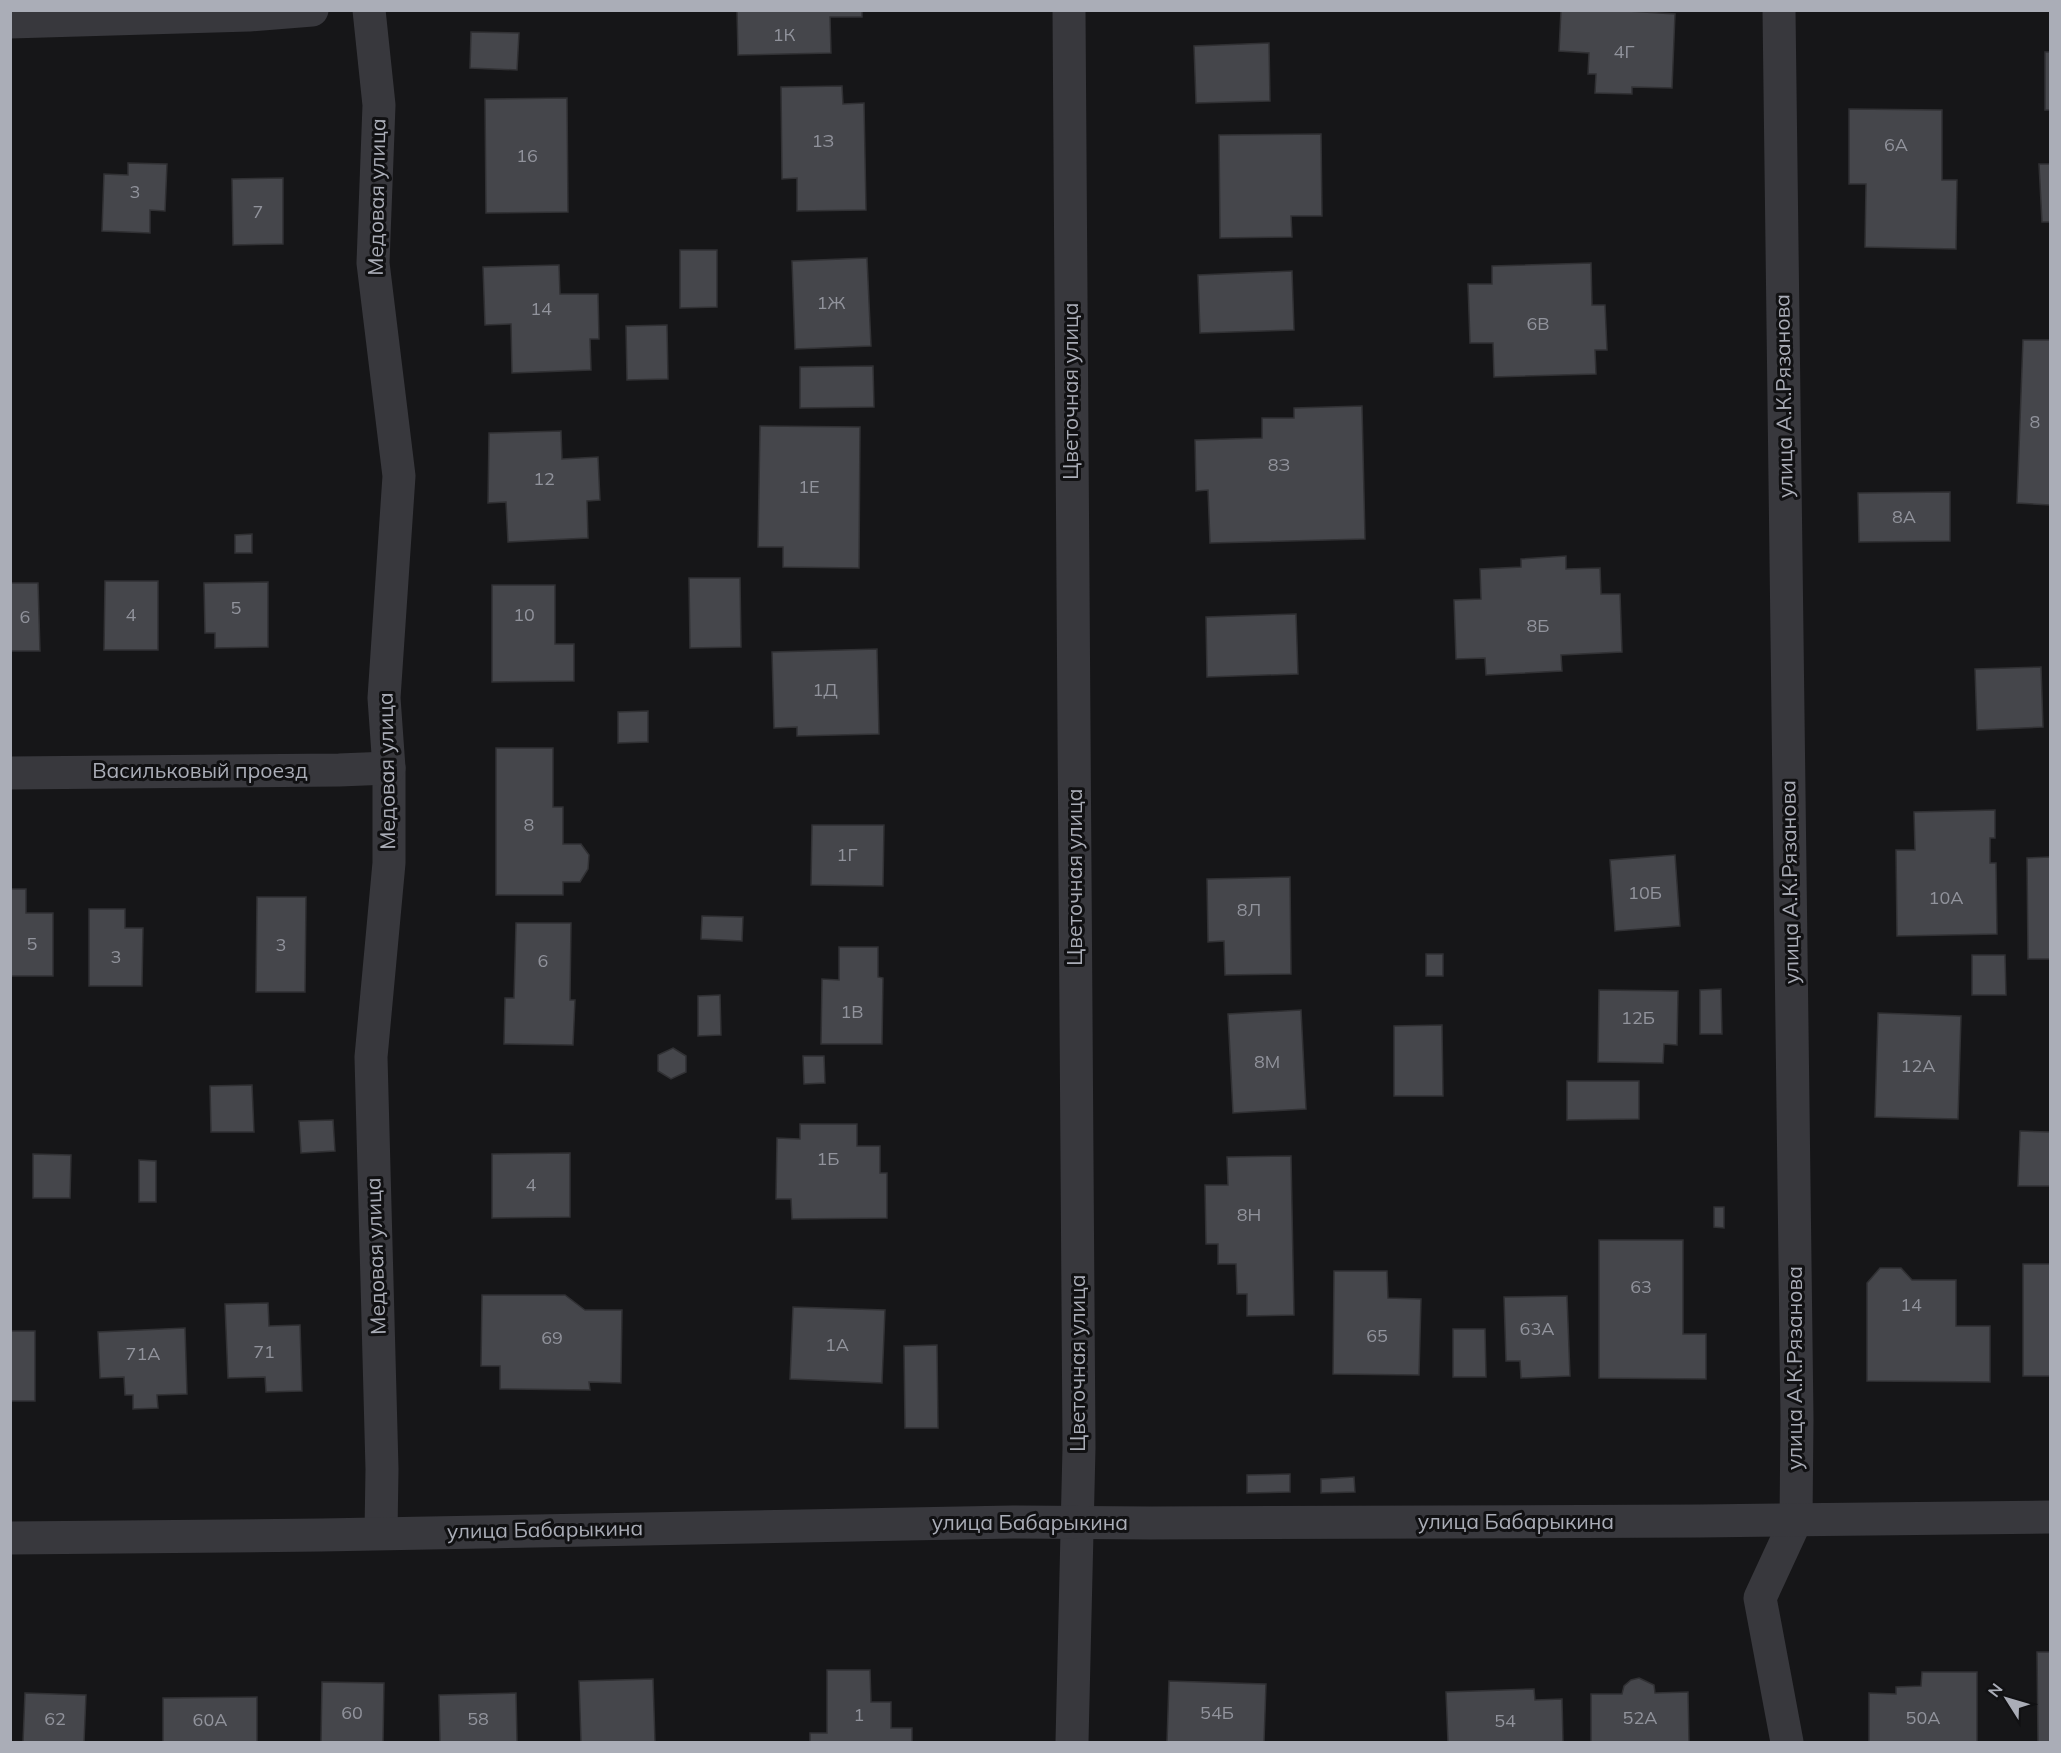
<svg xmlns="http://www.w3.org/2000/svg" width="2061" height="1753" font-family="Mulish,sans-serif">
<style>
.building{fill:#45464b;stroke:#313134;stroke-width:1.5}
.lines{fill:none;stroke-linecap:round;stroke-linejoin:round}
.minor{stroke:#38383d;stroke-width:33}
.labels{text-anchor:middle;stroke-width:6;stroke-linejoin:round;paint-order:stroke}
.number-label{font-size:18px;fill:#91939c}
.street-label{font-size:21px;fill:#aaadb7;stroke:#111113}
</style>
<rect width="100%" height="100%" fill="#161618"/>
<g class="building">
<path d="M 737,10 L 862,10 L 862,17 L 830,17 L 831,53 L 738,55 Z"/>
<path d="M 1561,10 L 1612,10 L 1675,14 L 1672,88 L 1632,87 L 1632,94 L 1595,93 L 1596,74 L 1588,74 L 1589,53 L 1559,51 Z"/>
<path d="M 471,32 L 519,33 L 517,70 L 470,68 Z"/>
<path d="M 1269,43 L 1270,101 L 1196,103 L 1194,46 Z"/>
<rect x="2045" y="52" width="5" height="58"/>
<path d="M 842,86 L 843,104 L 864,103 L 866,210 L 797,211 L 797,178 L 782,179 L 781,87 Z"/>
<path d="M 567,98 L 568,212 L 486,213 L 485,99 Z"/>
<path d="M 1849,109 L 1942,110 L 1942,180 L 1957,180 L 1956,249 L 1865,247 L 1866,184 L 1849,184 Z"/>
<path d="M 1321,134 L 1322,216 L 1291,216 L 1292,237 L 1220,238 L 1219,135 Z"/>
<path d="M 128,163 L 167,164 L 165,211 L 150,210 L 150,233 L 102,231 L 104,174 L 128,175 Z"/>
<path d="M 2039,164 L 2050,164 L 2050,222 L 2042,222 Z"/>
<path d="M 283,178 L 283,244 L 233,245 L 232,179 Z"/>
<path d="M 680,250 L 717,250 L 717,307 L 680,308 Z"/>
<path d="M 867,258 L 871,346 L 795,349 L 792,261 Z"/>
<path d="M 1591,263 L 1592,305 L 1605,305 L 1607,350 L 1595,350 L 1596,374 L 1494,377 L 1493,343 L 1470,343 L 1468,284 L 1492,284 L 1492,266 Z"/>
<path d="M 559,265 L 560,294 L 598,294 L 599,339 L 590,339 L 591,370 L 512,373 L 511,324 L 485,325 L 483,267 Z"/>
<path d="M 1292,271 L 1294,330 L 1200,333 L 1198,275 Z"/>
<path d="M 667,325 L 668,379 L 627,380 L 626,326 Z"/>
<path d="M 2023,340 L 2050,340 L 2050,505 L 2017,503 Z"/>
<path d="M 873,366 L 874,407 L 800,408 L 800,367 Z"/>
<path d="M 1362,406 L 1365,539 L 1210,543 L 1208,490 L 1196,491 L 1195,440 L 1262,438 L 1262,418 L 1294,418 L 1294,408 Z"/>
<path d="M 760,426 L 860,427 L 859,568 L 783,567 L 783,547 L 758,547 Z"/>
<path d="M 561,431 L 562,459 L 598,457 L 600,500 L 587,501 L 588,538 L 508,542 L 506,502 L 488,503 L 489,433 Z"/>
<path d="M 1950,492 L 1950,541 L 1859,542 L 1858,493 Z"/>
<path d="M 252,534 L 252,553 L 235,553 L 235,535 Z"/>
<path d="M 1566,556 L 1566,569 L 1600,568 L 1601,594 L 1620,594 L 1622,652 L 1561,655 L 1562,671 L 1486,675 L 1485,658 L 1456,659 L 1454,600 L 1481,599 L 1480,569 L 1521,567 L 1521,559 Z"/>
<path d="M 689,578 L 740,578 L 741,647 L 690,648 Z"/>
<path d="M 105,581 L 158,581 L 158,650 L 104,650 Z"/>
<path d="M 268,582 L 268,647 L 215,648 L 215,633 L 205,633 L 204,583 Z"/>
<path d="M 10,583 L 38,583 L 40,651 L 10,651 Z"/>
<path d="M 492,585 L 555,585 L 555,644 L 574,644 L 574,681 L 492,682 Z"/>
<path d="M 1296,614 L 1298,674 L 1207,677 L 1206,617 Z"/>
<path d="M 877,649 L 879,734 L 797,736 L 797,727 L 774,728 L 772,652 Z"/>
<path d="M 2041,667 L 2043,727 L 1977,730 L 1975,669 Z"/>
<path d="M 648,711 L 648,742 L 618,743 L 618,712 Z"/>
<path d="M 496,748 L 553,748 L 553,807 L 563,807 L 563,844 L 581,844 L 589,855 L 588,869 L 580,882 L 563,882 L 563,895 L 496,895 Z"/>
<path d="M 1995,810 L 1995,838 L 1990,838 L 1990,863 L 1996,863 L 1997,934 L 1897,936 L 1896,850 L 1915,850 L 1914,812 Z"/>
<path d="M 812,825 L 884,825 L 883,886 L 811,885 Z"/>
<path d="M 1675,855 L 1680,926 L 1615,931 L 1610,860 Z"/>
<path d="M 2050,857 L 2050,959 L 2028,959 L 2027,858 Z"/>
<path d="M 1290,877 L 1291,974 L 1225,975 L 1224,941 L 1208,942 L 1207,879 Z"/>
<path d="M 10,889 L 26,889 L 26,913 L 53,913 L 53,976 L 10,976 Z"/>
<path d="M 257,897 L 306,897 L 305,992 L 256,992 Z"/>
<path d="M 89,909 L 125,909 L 125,928 L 143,928 L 142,986 L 89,986 Z"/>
<path d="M 702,916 L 743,917 L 742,941 L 701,939 Z"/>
<path d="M 516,923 L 571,923 L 570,1000 L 575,1000 L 573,1045 L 504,1044 L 505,998 L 514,998 Z"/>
<path d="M 839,947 L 878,947 L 878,977 L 883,978 L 882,1044 L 821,1044 L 822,979 L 839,980 Z"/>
<rect x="1426" y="954" width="17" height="22"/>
<path d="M 1972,955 L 2005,955 L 2006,995 L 1972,995 Z"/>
<path d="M 1721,989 L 1722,1034 L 1700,1034 L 1700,990 Z"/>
<path d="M 1599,990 L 1678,991 L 1677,1045 L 1664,1044 L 1663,1063 L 1598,1062 Z"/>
<path d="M 720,995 L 721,1035 L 698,1036 L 698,996 Z"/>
<path d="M 1301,1010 L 1306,1109 L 1233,1113 L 1228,1014 Z"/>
<path d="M 1878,1013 L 1961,1016 L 1958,1119 L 1875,1117 Z"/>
<path d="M 1442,1025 L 1443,1096 L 1394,1096 L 1394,1026 Z"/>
<path d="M 673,1048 L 686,1056 L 686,1072 L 671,1079 L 658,1071 L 658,1055 Z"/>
<path d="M 803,1056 L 824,1056 L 825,1083 L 804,1084 Z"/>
<path d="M 1567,1081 L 1639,1081 L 1639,1119 L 1567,1120 Z"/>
<path d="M 252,1085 L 254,1132 L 211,1132 L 210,1086 Z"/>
<path d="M 333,1120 L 335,1151 L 301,1153 L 299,1121 Z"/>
<path d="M 800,1124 L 857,1124 L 857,1146 L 880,1146 L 880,1173 L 887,1173 L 887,1218 L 792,1219 L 791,1199 L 776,1199 L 777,1138 L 800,1139 Z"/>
<path d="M 2020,1131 L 2050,1132 L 2050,1186 L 2018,1186 Z"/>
<path d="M 570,1153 L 570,1217 L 492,1218 L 492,1154 Z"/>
<path d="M 33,1154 L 71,1155 L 70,1198 L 33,1198 Z"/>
<path d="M 1291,1156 L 1294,1315 L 1247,1316 L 1247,1294 L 1237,1294 L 1236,1264 L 1218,1264 L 1218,1244 L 1206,1244 L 1205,1185 L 1228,1185 L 1227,1157 Z"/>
<path d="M 139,1160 L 156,1161 L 156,1202 L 139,1202 Z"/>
<path d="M 1714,1207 L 1724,1207 L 1724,1228 L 1714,1227 Z"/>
<path d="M 1599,1240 L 1683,1240 L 1683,1334 L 1706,1334 L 1706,1379 L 1599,1378 Z"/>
<rect x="2023" y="1264" width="27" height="112"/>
<path d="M 1880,1268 L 1901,1268 L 1912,1280 L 1956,1280 L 1956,1326 L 1990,1326 L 1990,1382 L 1867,1381 L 1867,1283 Z"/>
<path d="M 1334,1271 L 1387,1271 L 1388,1298 L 1421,1299 L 1419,1375 L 1333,1374 Z"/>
<path d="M 482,1295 L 565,1295 L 585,1310 L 622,1310 L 621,1383 L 589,1382 L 590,1390 L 500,1389 L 500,1366 L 481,1366 Z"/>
<path d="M 1567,1296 L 1570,1376 L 1521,1378 L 1520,1361 L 1506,1361 L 1504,1297 Z"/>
<path d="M 268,1303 L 269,1326 L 300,1325 L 302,1391 L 266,1392 L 265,1377 L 228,1378 L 225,1304 Z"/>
<path d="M 793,1307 L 885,1310 L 882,1383 L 790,1379 Z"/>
<path d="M 185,1328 L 187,1394 L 157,1395 L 158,1408 L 133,1409 L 133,1395 L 125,1395 L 124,1377 L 100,1378 L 98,1332 Z"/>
<path d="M 1453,1329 L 1485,1329 L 1486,1377 L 1453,1377 Z"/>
<rect x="10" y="1331" width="25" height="70"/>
<path d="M 937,1345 L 938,1428 L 905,1428 L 904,1346 Z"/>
<path d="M 1290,1474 L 1290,1492 L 1247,1493 L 1247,1475 Z"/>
<path d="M 1354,1477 L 1355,1492 L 1321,1493 L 1321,1479 Z"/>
<path d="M 2037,1652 L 2050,1652 L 2050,1742 L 2038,1742 Z"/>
<path d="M 827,1670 L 870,1670 L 871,1702 L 891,1702 L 891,1728 L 912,1728 L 912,1742 L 810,1742 L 810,1733 L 827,1733 Z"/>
<path d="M 1922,1672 L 1977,1672 L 1977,1742 L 1869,1742 L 1869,1693 L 1896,1694 L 1896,1687 L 1921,1686 Z"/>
<path d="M 1639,1678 L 1654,1685 L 1655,1693 L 1688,1692 L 1689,1742 L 1591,1742 L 1591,1694 L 1622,1694 L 1624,1686 L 1631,1680 Z"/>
<path d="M 653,1679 L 655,1742 L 581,1742 L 579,1681 Z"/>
<path d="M 1169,1681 L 1266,1684 L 1264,1742 L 1167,1742 Z"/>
<path d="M 322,1682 L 384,1683 L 383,1742 L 321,1742 Z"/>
<path d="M 1534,1689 L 1535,1700 L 1562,1699 L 1563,1742 L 1448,1742 L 1446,1692 Z"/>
<path d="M 25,1693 L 86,1695 L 84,1742 L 23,1742 Z"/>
<path d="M 516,1693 L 517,1742 L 440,1742 L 439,1695 Z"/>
<path d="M 257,1697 L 257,1742 L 163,1742 L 163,1698 Z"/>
</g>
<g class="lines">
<g class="minor">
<path d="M 369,10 L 379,105 L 373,263 L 399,476 L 384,698 L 389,768 L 389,863 L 371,1057 L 382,1469 L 381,1533"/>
<path d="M 1069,10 L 1079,1448 L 1072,1742"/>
<path d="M 1779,10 L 1797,1419 L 1796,1520 L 1760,1598 L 1787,1742"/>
<path d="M 10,22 L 249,15 L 312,10"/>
<path d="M 10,773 L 339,770 L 389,768"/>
<path d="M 10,1538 L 321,1535 L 1013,1522 L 1150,1523 L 1699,1521 L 2050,1517"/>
</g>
</g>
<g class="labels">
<g class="number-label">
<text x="784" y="41">1К</text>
<text x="1624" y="58">4Г</text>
<text x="823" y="147">1З</text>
<text x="1896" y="151">6А</text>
<text x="527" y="162">16</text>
<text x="135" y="198">3</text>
<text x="258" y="218">7</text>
<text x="831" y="309">1Ж</text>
<text x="541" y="315">14</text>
<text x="1538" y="330">6В</text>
<text x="2035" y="428">8</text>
<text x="1279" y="471">8З</text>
<text x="544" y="485">12</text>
<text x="809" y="493">1Е</text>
<text x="1904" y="523">8А</text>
<text x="236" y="614">5</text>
<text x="131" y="621">4</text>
<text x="524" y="621">10</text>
<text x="25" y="623">6</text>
<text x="1538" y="632">8Б</text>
<text x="825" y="696">1Д</text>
<text x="529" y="831">8</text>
<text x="847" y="861">1Г</text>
<text x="1645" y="899">10Б</text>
<text x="1946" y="904">10А</text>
<text x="1249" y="916">8Л</text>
<text x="32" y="950">5</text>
<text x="281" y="951">3</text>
<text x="116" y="963">3</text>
<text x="543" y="967">6</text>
<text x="852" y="1018">1В</text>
<text x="1638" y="1024">12Б</text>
<text x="1267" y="1068">8М</text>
<text x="1918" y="1072">12А</text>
<text x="828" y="1165">1Б</text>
<text x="531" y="1191">4</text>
<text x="1249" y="1221">8Н</text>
<text x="1641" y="1293">63</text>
<text x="1911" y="1311">14</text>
<text x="1537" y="1335">63А</text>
<text x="1377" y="1342">65</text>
<text x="552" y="1344">69</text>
<text x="837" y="1351">1А</text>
<text x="264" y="1358">71</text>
<text x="143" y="1360">71А</text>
<text x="352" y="1719">60</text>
<text x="1217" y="1719">54Б</text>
<text x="859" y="1721">1</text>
<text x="1640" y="1724">52А</text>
<text x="1923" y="1724">50А</text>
<text x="55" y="1725">62</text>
<text x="478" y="1725">58</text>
<text x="210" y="1726">60А</text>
<text x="1505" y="1727">54</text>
</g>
<g class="street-label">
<text transform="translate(377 197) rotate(-89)" y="7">Медовая улица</text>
<text transform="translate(1071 391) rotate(-90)" y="7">Цветочная улица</text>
<text transform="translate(1784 396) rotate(-91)" y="7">улица А.К.Рязанова</text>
<text x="200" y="778">Васильковый проезд</text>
<text transform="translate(387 771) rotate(-91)" y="7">Медовая улица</text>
<text transform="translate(1075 877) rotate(-90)" y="7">Цветочная улица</text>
<text transform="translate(1790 882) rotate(-91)" y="7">улица А.К.Рязанова</text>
<text transform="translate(376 1256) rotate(-92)" y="7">Медовая улица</text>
<text transform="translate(1078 1363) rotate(-90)" y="7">Цветочная улица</text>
<text transform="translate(1795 1368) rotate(-90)" y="7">улица А.К.Рязанова</text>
<text x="1516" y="1529">улица Бабарыкина</text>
<text x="1030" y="1530">улица Бабарыкина</text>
<text transform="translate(545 1530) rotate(-1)" y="7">улица Бабарыкина</text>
</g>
</g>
<rect width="2061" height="1753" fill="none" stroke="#aaadb7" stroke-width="24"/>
<g transform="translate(2007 1699) rotate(307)" stroke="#111113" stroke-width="4.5" paint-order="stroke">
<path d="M0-4.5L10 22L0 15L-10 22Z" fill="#aaadb7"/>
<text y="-9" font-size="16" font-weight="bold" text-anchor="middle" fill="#aaadb7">N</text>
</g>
</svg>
